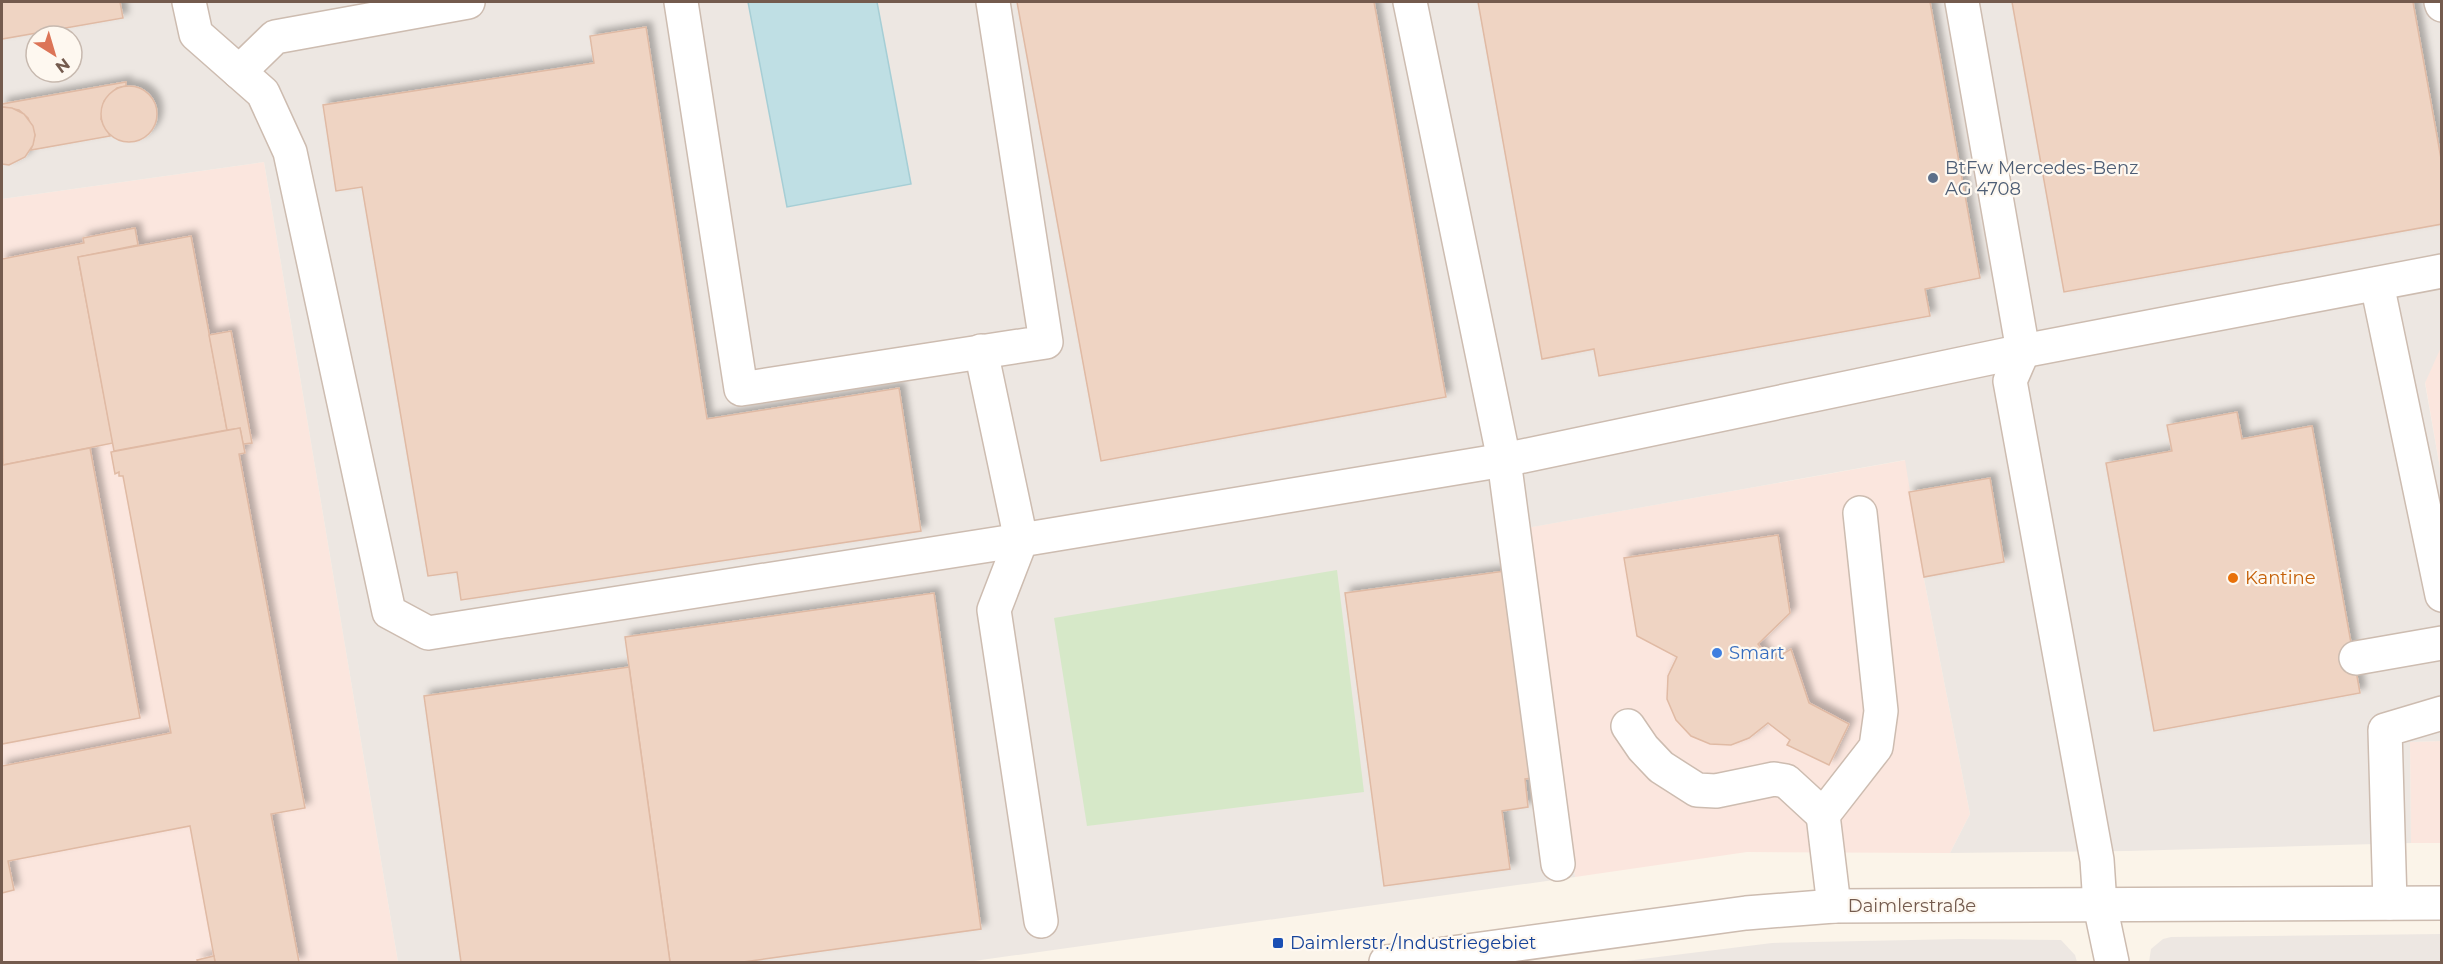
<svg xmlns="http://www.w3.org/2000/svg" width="2443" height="964" font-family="Montserrat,sans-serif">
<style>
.commercial{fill:#fbe6de}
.industrial{fill:#ede7e2;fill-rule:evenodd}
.green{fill:#d6e8c8}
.water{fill:#bfdfe4;stroke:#a6ced5;stroke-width:1.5}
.building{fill:#efd4c3;stroke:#e0baa4;stroke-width:1.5;filter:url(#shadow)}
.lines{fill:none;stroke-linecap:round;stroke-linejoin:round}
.minor-casing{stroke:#cdbcb0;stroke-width:36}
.minor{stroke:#fff;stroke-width:33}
.service-dot{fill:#5c6f8a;stroke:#fef8f0;stroke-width:2}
.food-dot{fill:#e8710a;stroke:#fef8f0;stroke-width:2}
.shop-dot{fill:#3f7fe0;stroke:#fef8f0;stroke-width:2}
.transit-dot{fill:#1a4fb4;stroke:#fef8f0;stroke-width:2}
.labels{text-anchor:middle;stroke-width:4.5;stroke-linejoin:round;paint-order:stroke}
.service-label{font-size:18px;fill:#4e5e75;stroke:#fef8f0;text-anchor:start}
.food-label{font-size:18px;fill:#c56008;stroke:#fef8f0;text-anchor:start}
.shop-label{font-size:18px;fill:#366cbe;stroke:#fef8f0;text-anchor:start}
.street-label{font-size:18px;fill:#745b4e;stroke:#fef8f0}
.transit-label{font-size:18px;fill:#164399;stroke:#fef8f0;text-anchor:start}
</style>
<defs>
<filter id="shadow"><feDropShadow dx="5.5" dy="-5.5" stdDeviation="3" flood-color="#0004"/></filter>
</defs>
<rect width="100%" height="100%" fill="#fbf4e9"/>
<g class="commercial">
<path d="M 264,162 L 398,962 L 2,962 L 2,199 Z"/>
<path d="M 2441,345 L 2441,474 L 2425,382 Z"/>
<path d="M 1906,460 L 1924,579 L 1970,814 L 1950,853 L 1747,852 L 1575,877 L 1526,528 Z"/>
<path d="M 2441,741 L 2441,843 L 2411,843 L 2410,742 Z"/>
</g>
<g class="industrial">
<path d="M 2,2 L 2441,2 L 2442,345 L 2425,383 L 2441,474 L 2442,741 L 2410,742 L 2411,843 L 2128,851 L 1950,853 L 1970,814 L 1924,579 L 1905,460 L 1527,528 L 1575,877 L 967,962 L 398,962 L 264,162 L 2,199 ZM 36,36 L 72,36 L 72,72 L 36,72 Z"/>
<path d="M 2441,934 L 2441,962 L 2149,962 L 2151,949 L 2163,939 L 2171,937 Z"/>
<path d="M 1960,939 L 2061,940 L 2075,955 L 2077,962 L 1618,962 L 1772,943 Z"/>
</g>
<path class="green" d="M 1337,570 L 1364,792 L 1087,826 L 1054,618 Z"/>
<path class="water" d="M 748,2 L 877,2 L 911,184 L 787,207 Z"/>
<g class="building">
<path d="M 2,2 L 120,2 L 123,18 L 2,39 Z"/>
<path d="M 1017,2 L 1374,2 L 1446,397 L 1101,461 Z"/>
<path d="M 1478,2 L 1930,2 L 1980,278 L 1925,289 L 1930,316 L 1599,376 L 1594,349 L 1542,359 Z"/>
<path d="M 2012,2 L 2413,2 L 2442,164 L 2442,224 L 2064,292 Z"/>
<path d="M 646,27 L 707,419 L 899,388 L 921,531 L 461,600 L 457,572 L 428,576 L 362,187 L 336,191 L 323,105 L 594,63 L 590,36 Z"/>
<path d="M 126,82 L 126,86 L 117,88 L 104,101 L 101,119 L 110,136 L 31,150 L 35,135 L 28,118 L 19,110 L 2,107 L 2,104 Z"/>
<circle cx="129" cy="114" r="28"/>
<path d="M 2,107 L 12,108 L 24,114 L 33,126 L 35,135 L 33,145 L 25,157 L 9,165 L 2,164 Z"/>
<path d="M 135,228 L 138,245 L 78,257 L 113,443 L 3,465 L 2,259 L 84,243 L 83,238 Z"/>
<path d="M 191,236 L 227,430 L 114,451 L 78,257 Z"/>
<path d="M 231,331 L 252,443 L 243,444 L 240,428 L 227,430 L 209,335 Z"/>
<path d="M 2237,412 L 2242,439 L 2312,426 L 2360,693 L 2154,731 L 2106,463 L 2172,451 L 2167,425 Z"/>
<path d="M 240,428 L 245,453 L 239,454 L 305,808 L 271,814 L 299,962 L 215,962 L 190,826 L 8,861 L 14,890 L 2,893 L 2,766 L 171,733 L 123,476 L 119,476 L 119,472 L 115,474 L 111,452 Z"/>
<path d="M 90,448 L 140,718 L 2,744 L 2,456 L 3,465 Z"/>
<path d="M 1990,478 L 2004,562 L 1924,577 L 1909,492 Z"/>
<path d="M 1778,535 L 1790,613 L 1758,644 L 1771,661 L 1791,649 L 1809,703 L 1849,724 L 1829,765 L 1787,745 L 1790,740 L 1768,723 L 1749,738 L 1731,745 L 1710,744 L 1691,736 L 1676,720 L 1667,699 L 1668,676 L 1677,657 L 1637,636 L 1624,558 Z"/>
<path d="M 1505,571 L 1533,778 L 1525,779 L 1528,807 L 1502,811 L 1510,869 L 1384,886 L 1345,593 Z"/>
<path d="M 934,593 L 981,929 L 743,962 L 670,962 L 625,637 Z"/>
<path d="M 629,667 L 670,962 L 461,962 L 424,696 Z"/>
<path d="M 214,956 L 215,962 L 198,962 L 197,960 Z"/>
</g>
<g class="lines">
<g class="minor-casing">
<g id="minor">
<path d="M 189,2 L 196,34 L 263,93 L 290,152 L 389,612 L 428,633 L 1021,540 L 1504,460 L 2023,351 L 2442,271"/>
<path d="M 681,2 L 741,389 L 1046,342 L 993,2"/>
<path d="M 1410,2 L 1504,460 L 1558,864"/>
<path d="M 1962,2 L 2023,351 L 2010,381 L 2097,860 L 2100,905 L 2112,962"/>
<path d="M 2441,2 L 2442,5"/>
<path d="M 239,72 L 275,37 L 468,2"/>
<path d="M 2377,284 L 2442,595"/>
<path d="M 981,351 L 1021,540 L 994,610 L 1041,921"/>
<path d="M 2356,658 L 2442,643"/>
<path d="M 1628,726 L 1643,748 L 1661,767 L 1697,790 L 1716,791 L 1774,779 L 1786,781 L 1823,815"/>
<path d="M 2390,903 L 2385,730 L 2442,713"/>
<path d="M 1834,906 L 1823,815 L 1876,747 L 1881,711 L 1860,513"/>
<path d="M 1386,962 L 1746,913 L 1834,906 L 2442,903"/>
</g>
</g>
<use href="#minor" class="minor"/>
</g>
<circle class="service-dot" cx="1933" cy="178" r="6"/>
<circle class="food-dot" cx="2233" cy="578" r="6"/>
<circle class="shop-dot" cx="1717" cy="653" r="6"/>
<rect class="transit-dot" x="1272" y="937" width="12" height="12" rx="3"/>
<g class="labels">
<g class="service-label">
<text x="1945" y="174">BtFw Mercedes-Benz<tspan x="1945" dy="21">AG 4708</tspan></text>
</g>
<g class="food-label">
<text x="2245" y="584">Kantine</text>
</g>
<g class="shop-label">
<text x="1729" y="659">Smart</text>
</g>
<g class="street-label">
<text x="1912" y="912">Daimlerstraße</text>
</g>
<g class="transit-label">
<text x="1290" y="949">Daimlerstr./Industriegebiet</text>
</g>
</g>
<rect width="2443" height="964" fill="none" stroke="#745b4e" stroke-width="6"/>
<g transform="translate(54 54) rotate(143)"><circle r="28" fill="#fef8f0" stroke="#c7b9af" stroke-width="1.5"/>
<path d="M0-4.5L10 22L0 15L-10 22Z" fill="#dc7457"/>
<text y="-9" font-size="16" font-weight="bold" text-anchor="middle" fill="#745b4e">N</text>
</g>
</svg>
